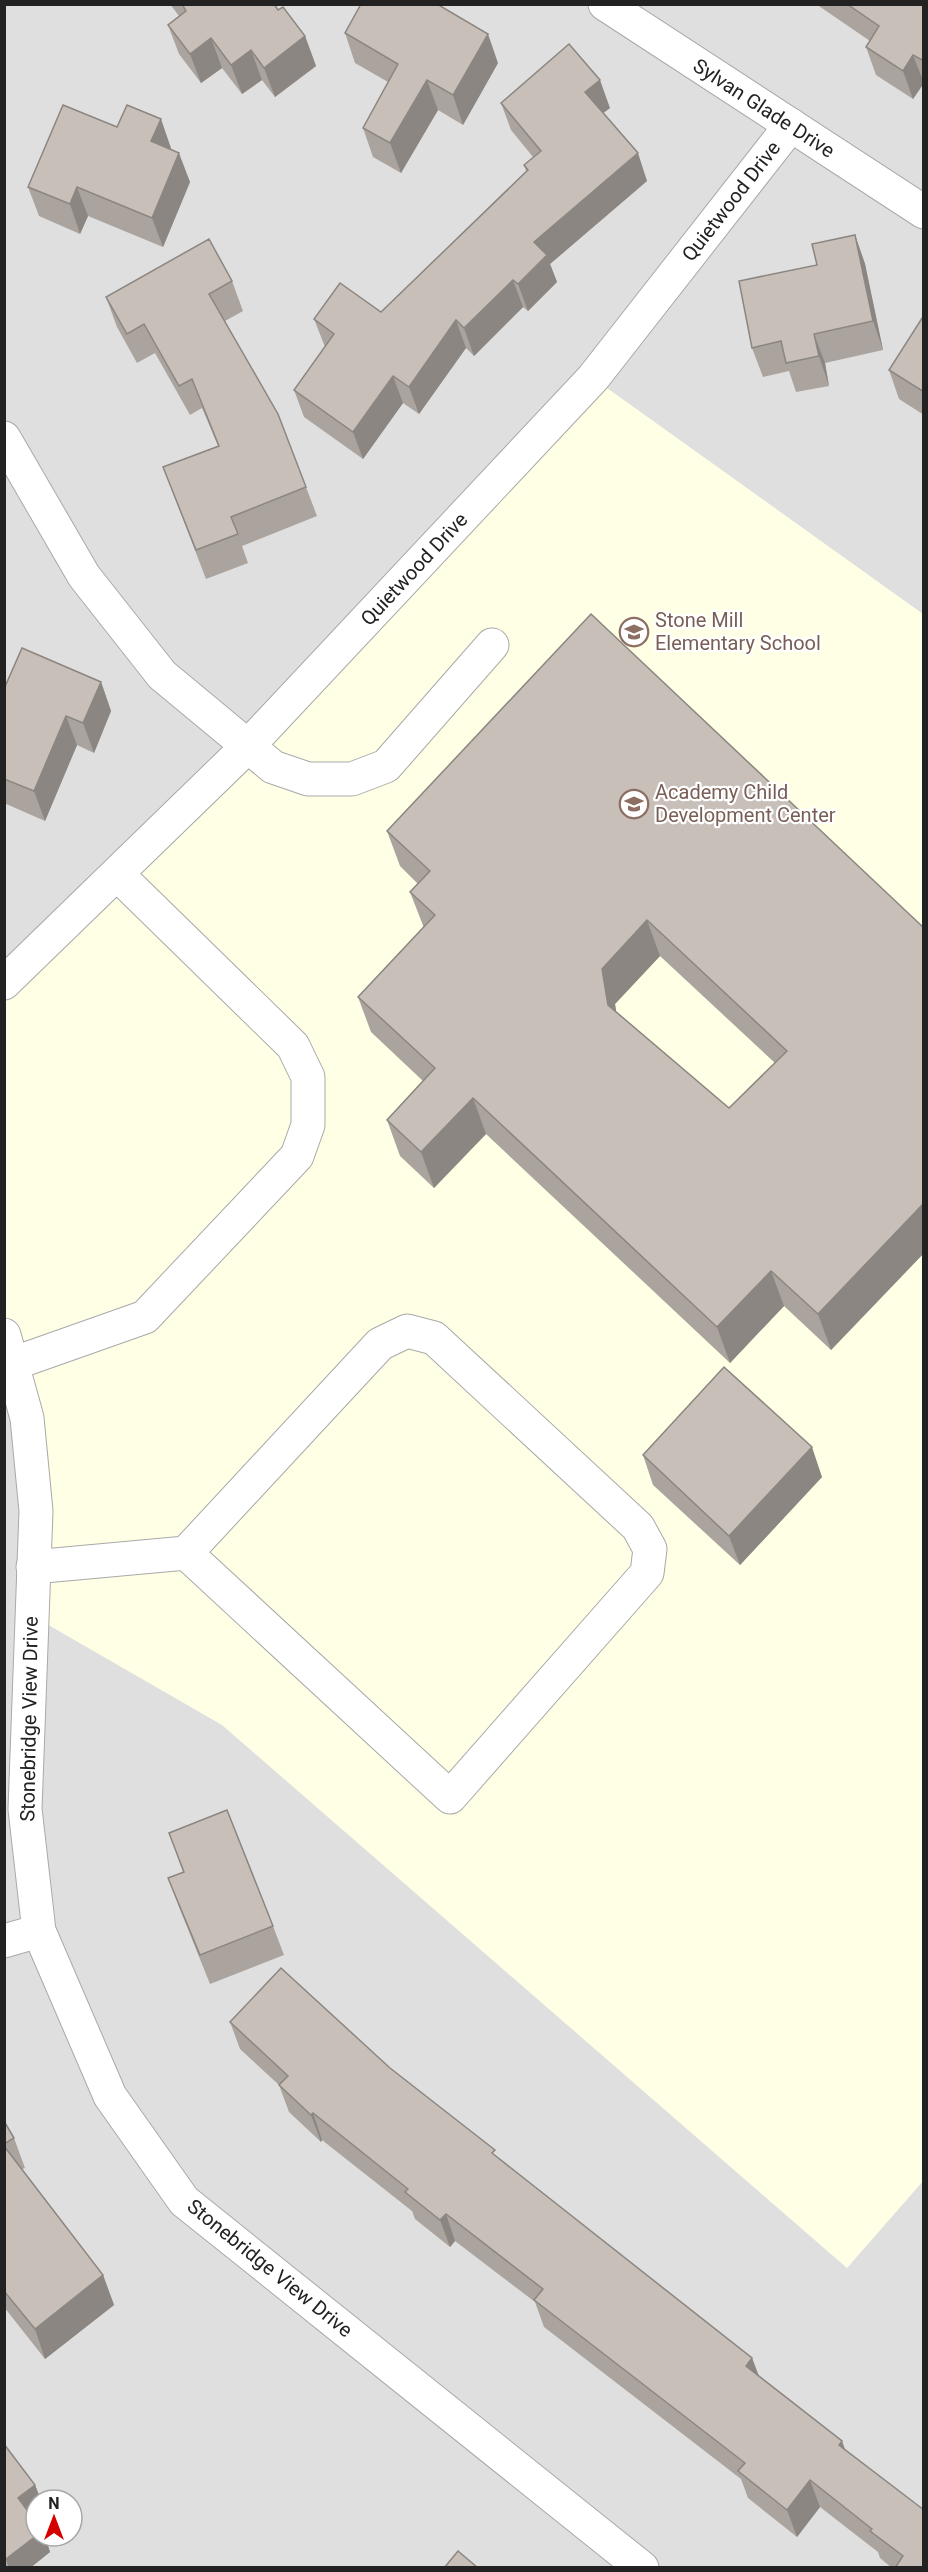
<svg xmlns="http://www.w3.org/2000/svg" width="928" height="2572" font-family="Roboto,sans-serif">
<style>
.residential{fill:#e0dfdf;fill-rule:evenodd}
.education{fill:#ffffe5}
.lines{fill:none;stroke-linecap:round;stroke-linejoin:round}
.minor-casing{stroke:#a9a9a9;stroke-width:35}
.minor{stroke:#fff;stroke-width:33}
.wall{fill:#aba49e;fill-rule:evenodd}
.shaded-wall{fill:#8b8681}
.building{fill:#c7bfb8;stroke:#8b8681;stroke-width:1.5;fill-rule:evenodd}
.labels{text-anchor:middle;stroke-width:4.5;stroke-linejoin:round;paint-order:stroke}
.street-label{font-size:20px;fill:#222;stroke:#fff}
.education-label{font-size:20px;fill:#785e54;stroke:#fff;text-anchor:start}
</style>
<rect width="100%" height="100%" fill="#f2efe9"/>
<path class="residential" d="M 5,5 L 923,5 L 923,2567 L 5,2568 ZM 36,2500 L 72,2500 L 72,2536 L 36,2536 Z"/>
<path class="education" d="M 593,378 L 923,614 L 924,2180 L 847,2268 L 222,1725 L 31,1615 L 4,1335 L 4,983 Z"/>
<g class="lines">
<g class="minor-casing">
<g id="minor">
<path d="M 605,4 L 924,212"/>
<path d="M 4,438 L 84,576 L 162,675 L 273,767 L 308,779 L 352,779 L 386,766 L 492,645"/>
<path d="M 4,983 L 247,747 L 593,378 L 791,125"/>
<path d="M 4,1335 L 27,1418 L 36,1511 L 25,1809 L 39,1931 L 110,2096 L 184,2201 L 642,2568"/>
<path d="M 12,1364 L 145,1317 L 297,1156 L 308,1125 L 308,1077 L 293,1046 L 117,874"/>
<path d="M 33,1567 L 186,1553 L 450,1797 L 647,1573 L 650,1549 L 638,1527 L 434,1338 L 407,1331 L 380,1344 L 186,1553"/>
<path d="M 4,1941 L 39,1931"/>
</g>
</g>
<use href="#minor" class="minor"/>
</g>
<g class="wall">
<path d="M 170,4 L 274,4 L 278,10 L 305,36 L 316,66 L 275,97 L 262,80 L 242,94 L 222,68 L 201,83 L 179,54 L 168,25 L 179,16 Z"/>
<path d="M 816,4 L 924,4 L 924,83 L 913,99 L 876,75 L 866,47 L 870,41 Z"/>
<path d="M 345,33 L 498,63 L 463,125 L 438,110 L 401,173 L 373,157 L 363,128 L 388,82 L 355,63 Z"/>
<path d="M 501,103 L 610,108 L 603,113 L 647,181 L 550,264 L 557,282 L 528,311 L 523,307 L 474,356 L 466,348 L 419,414 L 403,403 L 363,459 L 304,417 L 294,390 L 325,347 L 314,319 L 381,312 L 526,171 L 524,165 L 533,157 L 511,130 Z"/>
<path d="M 171,148 L 171,149 L 190,182 L 163,247 L 88,216 L 80,234 L 39,216 L 28,187 Z"/>
<path d="M 855,235 L 865,264 L 883,350 L 825,363 L 829,386 L 796,392 L 789,371 L 763,377 L 752,348 L 817,265 Z"/>
<path d="M 232,281 L 243,311 L 225,321 L 306,487 L 317,516 L 242,546 L 248,563 L 206,579 L 163,467 L 218,446 L 202,408 L 190,415 L 155,353 L 137,363 L 117,327 L 106,297 Z"/>
<path d="M 924,315 L 924,415 L 899,399 L 889,370 Z"/>
<path d="M 101,682 L 111,711 L 94,753 L 77,745 L 45,821 L 4,803 L 4,689 Z"/>
<path d="M 387,831 L 924,928 L 924,1253 L 831,1350 L 784,1306 L 730,1363 L 486,1134 L 434,1188 L 400,1156 L 387,1120 L 423,1081 L 371,1032 L 358,997 L 424,928 L 410,892 L 418,884 L 400,866 ZM 660,956 L 775,1063 L 729,1108 L 616,1012 L 615,1004 Z"/>
<path d="M 643,1455 L 822,1477 L 740,1565 L 653,1485 Z"/>
<path d="M 169,1833 L 273,1926 L 284,1955 L 210,1984 L 179,1907 L 168,1878 L 183,1872 Z"/>
<path d="M 230,2022 L 390,2068 L 498,2158 L 752,2358 L 759,2376 L 846,2451 L 924,2568 L 892,2568 L 880,2558 L 878,2552 L 820,2507 L 797,2537 L 748,2498 L 741,2479 L 544,2327 L 535,2302 L 455,2241 L 450,2247 L 415,2219 L 412,2211 L 322,2140 L 321,2142 L 289,2112 L 279,2085 L 240,2049 Z"/>
<path d="M 4,2121 L 14,2138 L 25,2168 L 22,2169 L 103,2275 L 114,2305 L 45,2359 L 4,2307 Z"/>
<path d="M 4,2444 L 35,2485 L 41,2500 L 36,2500 L 36,2512 L 31,2516 L 36,2536 L 45,2536 L 50,2552 L 30,2568 L 4,2568 Z"/>
</g>
<g class="shaded-wall">
<path d="M 488,34 L 498,63 L 463,125 L 453,95 Z"/>
<path d="M 305,36 L 316,66 L 275,97 L 264,68 Z"/>
<path d="M 211,38 L 222,68 L 201,83 L 190,54 Z"/>
<path d="M 251,50 L 262,80 L 242,94 L 231,65 Z"/>
<path d="M 913,55 L 924,83 L 913,99 L 903,71 Z"/>
<path d="M 427,80 L 438,110 L 401,173 L 390,143 Z"/>
<path d="M 600,80 L 610,108 L 595,119 L 585,92 Z"/>
<path d="M 161,119 L 171,148 L 162,170 L 151,141 Z"/>
<path d="M 179,153 L 190,182 L 163,247 L 152,218 Z"/>
<path d="M 638,153 L 647,181 L 550,264 L 557,282 L 528,311 L 518,284 L 534,242 Z"/>
<path d="M 77,187 L 88,216 L 80,234 L 70,204 Z"/>
<path d="M 855,235 L 865,264 L 883,350 L 873,321 Z"/>
<path d="M 513,280 L 523,307 L 474,356 L 464,328 Z"/>
<path d="M 456,320 L 466,348 L 419,414 L 409,387 Z"/>
<path d="M 814,334 L 825,363 L 829,386 L 819,356 Z"/>
<path d="M 393,376 L 403,403 L 363,459 L 353,432 Z"/>
<path d="M 101,682 L 111,711 L 94,753 L 83,723 Z"/>
<path d="M 66,716 L 77,745 L 45,821 L 34,791 Z"/>
<path d="M 647,920 L 660,956 L 615,1004 L 621,1041 L 608,1005 L 602,969 Z"/>
<path d="M 473,1098 L 486,1134 L 434,1188 L 421,1152 Z"/>
<path d="M 924,1203 L 924,1253 L 831,1350 L 818,1314 Z"/>
<path d="M 771,1271 L 784,1306 L 730,1363 L 717,1327 Z"/>
<path d="M 812,1447 L 822,1477 L 740,1565 L 729,1536 Z"/>
<path d="M 313,2113 L 322,2140 L 321,2142 L 311,2115 Z"/>
<path d="M 446,2214 L 455,2241 L 450,2247 L 440,2220 Z"/>
<path d="M 103,2275 L 114,2305 L 45,2359 L 35,2329 Z"/>
<path d="M 752,2358 L 762,2385 L 746,2366 Z"/>
<path d="M 842,2441 L 852,2468 L 839,2445 Z"/>
<path d="M 810,2480 L 820,2507 L 797,2537 L 787,2510 Z"/>
<path d="M 35,2485 L 41,2500 L 36,2500 L 36,2512 L 26,2520 L 18,2498 Z"/>
<path d="M 36,2536 L 45,2536 L 50,2552 L 30,2568 L 9,2568 L 6,2559 Z"/>
</g>
<g class="building">
<path d="M 182,4 L 274,4 L 278,10 L 283,7 L 305,36 L 264,68 L 251,50 L 231,65 L 211,38 L 190,54 L 168,25 L 186,11 Z"/>
<path d="M 361,4 L 437,4 L 488,34 L 453,95 L 427,80 L 390,143 L 363,128 L 398,64 L 345,33 Z"/>
<path d="M 847,4 L 924,4 L 924,61 L 913,55 L 903,71 L 866,47 L 879,26 Z"/>
<path d="M 569,44 L 600,80 L 585,92 L 638,153 L 534,242 L 547,255 L 518,284 L 513,280 L 464,328 L 456,320 L 409,387 L 393,376 L 353,432 L 294,390 L 334,334 L 314,319 L 340,283 L 381,312 L 528,170 L 524,165 L 541,151 L 501,103 Z"/>
<path d="M 63,105 L 117,127 L 127,105 L 161,119 L 151,141 L 179,153 L 152,218 L 77,187 L 70,204 L 28,187 Z"/>
<path d="M 855,235 L 873,321 L 814,334 L 819,356 L 786,363 L 781,341 L 752,348 L 739,281 L 817,265 L 812,244 Z"/>
<path d="M 209,239 L 232,281 L 209,294 L 278,414 L 306,487 L 231,517 L 238,534 L 196,550 L 163,467 L 219,446 L 192,379 L 179,386 L 144,324 L 127,334 L 106,297 Z"/>
<path d="M 924,315 L 924,392 L 889,370 Z"/>
<path d="M 591,614 L 924,928 L 924,1203 L 818,1314 L 771,1271 L 717,1327 L 473,1098 L 421,1152 L 387,1120 L 435,1068 L 358,997 L 435,915 L 410,892 L 430,871 L 387,831 ZM 647,920 L 787,1051 L 729,1108 L 608,1005 L 602,969 Z"/>
<path d="M 22,648 L 101,682 L 83,723 L 66,716 L 34,791 L 4,779 L 4,689 Z"/>
<path d="M 724,1367 L 812,1447 L 729,1536 L 643,1455 Z"/>
<path d="M 227,1810 L 273,1926 L 200,1955 L 168,1878 L 184,1872 L 169,1833 Z"/>
<path d="M 281,1968 L 390,2068 L 495,2150 L 492,2153 L 752,2358 L 746,2366 L 842,2441 L 839,2445 L 924,2510 L 924,2568 L 895,2568 L 903,2556 L 870,2531 L 872,2529 L 810,2480 L 787,2510 L 738,2471 L 745,2463 L 534,2300 L 543,2289 L 446,2214 L 440,2220 L 405,2192 L 408,2189 L 313,2113 L 311,2115 L 279,2085 L 288,2076 L 230,2022 Z"/>
<path d="M 4,2121 L 14,2138 L 4,2144 Z"/>
<path d="M 4,2146 L 103,2275 L 35,2329 L 4,2291 Z"/>
<path d="M 4,2444 L 35,2485 L 18,2498 L 36,2522 L 36,2536 L 6,2559 L 4,2557 Z"/>
<path d="M 458,2551 L 478,2568 L 444,2568 Z"/>
</g>
<defs>
<g id="school-ring" transform="scale(1.5)"><circle r="9.5" fill="#fff" stroke="#8d6e63" stroke-width="1.5"/><path d="M0-5L7-2L0 1L-7-2ZM-4 1L0 2.5L4 1V4Q0 6-4 4Z" fill="#8d6e63"/></g>
</defs>
<g fill-rule="evenodd">
<use href="#school-ring" x="634" y="632"/>
<use href="#school-ring" x="634" y="804"/>
</g>
<g class="labels">
<g class="street-label">
<text transform="translate(764 108) rotate(33)" y="7">Sylvan Glade Drive</text>
<text transform="translate(731 201) rotate(-52)" y="7">Quietwood Drive</text>
<text transform="translate(414 569) rotate(-47)" y="7">Quietwood Drive</text>
<text transform="translate(29 1719) rotate(-89)" y="7">Stonebridge View Drive</text>
<text transform="translate(270 2268) rotate(39)" y="7">Stonebridge View Drive</text>
</g>
<g class="education-label">
<text x="655" y="627">Stone Mill<tspan x="655" dy="23">Elementary School</tspan></text>
<text x="655" y="799">Academy Child<tspan x="655" dy="23">Development Center</tspan></text>
</g>
</g>
<rect width="928" height="2572" fill="none" stroke="#222222" stroke-width="12"/>
<g transform="translate(54 2518)"><circle r="28" fill="#ffffff" stroke="#a7a7a7" stroke-width="1.5"/>
<path d="M0-4.5L10 22L0 15L-10 22Z" fill="#d40000"/>
<text y="-9" font-size="16" font-weight="bold" text-anchor="middle" fill="#222222">N</text>
</g>
</svg>
